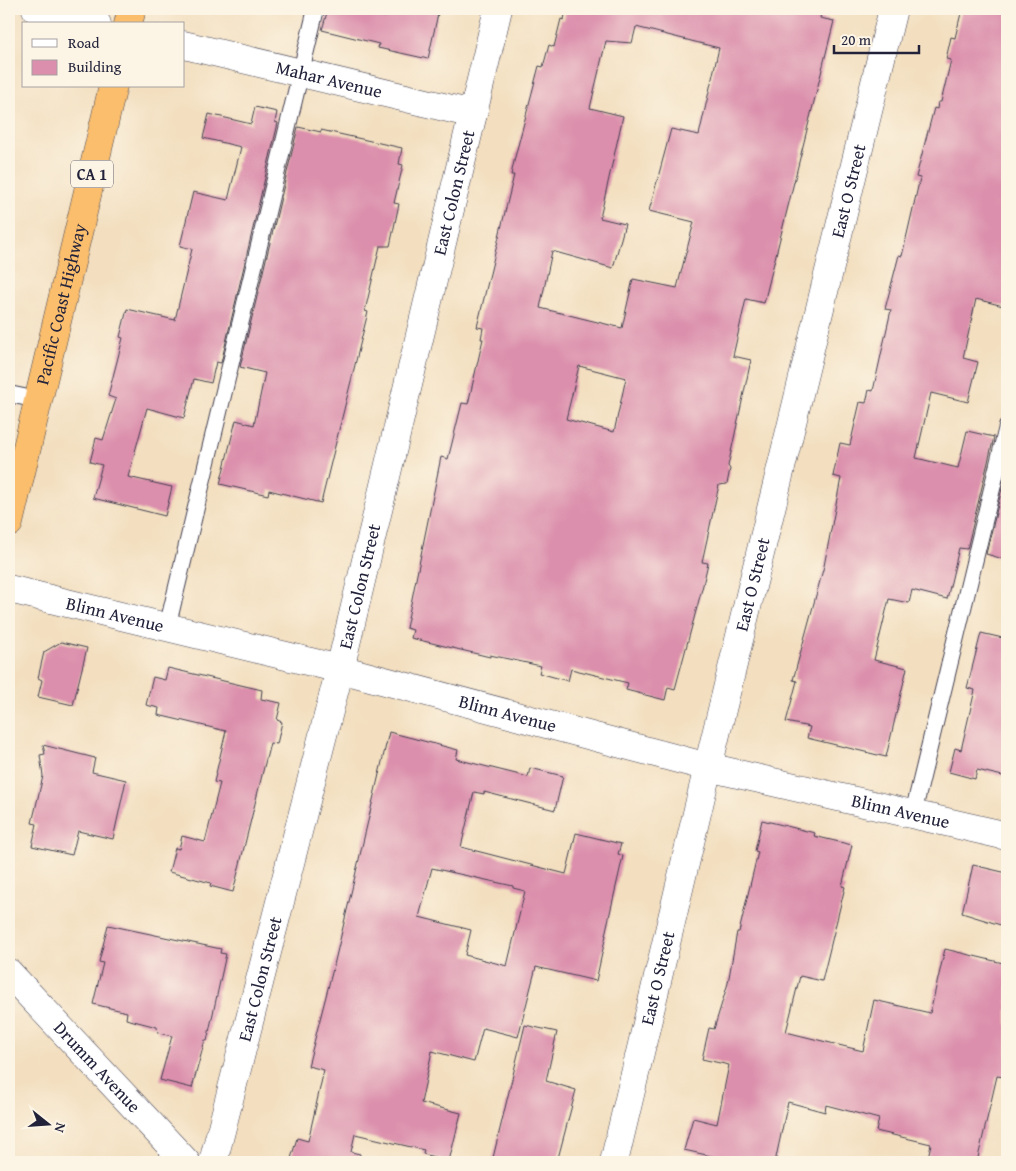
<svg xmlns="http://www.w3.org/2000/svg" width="1016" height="1171" font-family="'Gentium Book Plus',serif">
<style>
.building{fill:#db8fac;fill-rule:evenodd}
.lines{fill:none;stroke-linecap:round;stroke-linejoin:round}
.service-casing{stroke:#413e4f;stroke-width:18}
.minor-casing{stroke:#413e4f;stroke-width:29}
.trunk-casing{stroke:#413e4f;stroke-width:29}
.service{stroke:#fff;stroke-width:16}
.minor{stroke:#fff;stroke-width:28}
.trunk{stroke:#fabe6d;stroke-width:28}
.labels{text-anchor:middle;stroke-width:4.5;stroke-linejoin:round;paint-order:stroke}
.shield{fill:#fcf5e5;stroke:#63616e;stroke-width:1}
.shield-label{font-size:16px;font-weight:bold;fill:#22223b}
.street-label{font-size:18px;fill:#22223b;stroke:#fcf5e5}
</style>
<rect width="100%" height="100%" fill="#fcf5e5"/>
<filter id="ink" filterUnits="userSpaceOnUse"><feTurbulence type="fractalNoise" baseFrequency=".02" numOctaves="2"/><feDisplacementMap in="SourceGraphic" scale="10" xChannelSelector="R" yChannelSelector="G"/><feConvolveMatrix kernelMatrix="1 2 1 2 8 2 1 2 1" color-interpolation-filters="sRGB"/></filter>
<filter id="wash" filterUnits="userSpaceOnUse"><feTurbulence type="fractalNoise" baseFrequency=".0096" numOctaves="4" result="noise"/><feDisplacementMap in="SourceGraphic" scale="20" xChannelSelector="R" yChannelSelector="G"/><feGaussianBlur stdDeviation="1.12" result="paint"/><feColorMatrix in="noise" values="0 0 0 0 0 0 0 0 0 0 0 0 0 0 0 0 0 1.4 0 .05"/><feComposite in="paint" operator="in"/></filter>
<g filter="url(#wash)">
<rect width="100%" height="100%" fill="#f3dfc0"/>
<g id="blocks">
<g class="building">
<path d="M 328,9 L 354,9 L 386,17 L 387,9 L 439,9 L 428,59 L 378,48 L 379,44 L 322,30 Z"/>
<path d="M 566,9 L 822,9 L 820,18 L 834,21 L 764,303 L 746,299 L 733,356 L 751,360 L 728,466 L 730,469 L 727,484 L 719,485 L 702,562 L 708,563 L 703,585 L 675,689 L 668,687 L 665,700 L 626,690 L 628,683 L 571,669 L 568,681 L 539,673 L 541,666 L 490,655 L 490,657 L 411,638 L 413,630 L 406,628 L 441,457 L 448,459 L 462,403 L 468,404 L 483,339 L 481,339 L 483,328 L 477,327 L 514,175 L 511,175 L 515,157 L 539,66 L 543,67 L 549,45 L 554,47 L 561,19 L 564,20 ZM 636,27 L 719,48 L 699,135 L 671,129 L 649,211 L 694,222 L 677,288 L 633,279 L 622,328 L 540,308 L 552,251 L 613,268 L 625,224 L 600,218 L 623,116 L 590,108 L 606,41 L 632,43 ZM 579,366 L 626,378 L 614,432 L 566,419 Z"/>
<path d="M 962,9 L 1007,9 L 1007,307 L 976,299 L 963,358 L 978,362 L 968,402 L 931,393 L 916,458 L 958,468 L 967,431 L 994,437 L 967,549 L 959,548 L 947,599 L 912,590 L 909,603 L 889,599 L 874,660 L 907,668 L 886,757 L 807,738 L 810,727 L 786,722 L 797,681 L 793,680 L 824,566 L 841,478 L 833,476 L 840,443 L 850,445 L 860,402 L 866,403 L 869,390 L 873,391 L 891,310 L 885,309 L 899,255 L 902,256 L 920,178 L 916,177 L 934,108 L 937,109 L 938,102 L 941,102 L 951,60 L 946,59 L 951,37 L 955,38 Z"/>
<path d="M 255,107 L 277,112 L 275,122 L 278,123 L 221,363 L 216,362 L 211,383 L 194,379 L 184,418 L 147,408 L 128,477 L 172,487 L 165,516 L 93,498 L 102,465 L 90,462 L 96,438 L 103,440 L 116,399 L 108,396 L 123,338 L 120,337 L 127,309 L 175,320 L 192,249 L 180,246 L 193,192 L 228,200 L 241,147 L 203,138 L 209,114 L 251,124 Z"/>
<path d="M 298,127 L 321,132 L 321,130 L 402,148 L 399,164 L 403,165 L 394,203 L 399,204 L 390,246 L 380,246 L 365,311 L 368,312 L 321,503 L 269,490 L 268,495 L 220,484 L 236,420 L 254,425 L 265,373 L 240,367 Z"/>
<path d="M 1007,468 L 1007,560 L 986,554 Z"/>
<path d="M 981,633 L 1007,639 L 1007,777 L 977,770 L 975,779 L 949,772 L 955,748 L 961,750 L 975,690 L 967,688 Z"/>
<path d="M 61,642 L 87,648 L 73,705 L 38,697 L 42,680 L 38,678 L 44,652 Z"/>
<path d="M 168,668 L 262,690 L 261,699 L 281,703 L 277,720 L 282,722 L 277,744 L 270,743 L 233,892 L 210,886 L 211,883 L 169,872 L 175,848 L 179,849 L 182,836 L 205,842 L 220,783 L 214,782 L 226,731 L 158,715 L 159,708 L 146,705 L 153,677 L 165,680 Z"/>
<path d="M 389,732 L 458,750 L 456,759 L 528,777 L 530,768 L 563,776 L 555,810 L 484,792 L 484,794 L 474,792 L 461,847 L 566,874 L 576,833 L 621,844 L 618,854 L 623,856 L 605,935 L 606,935 L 596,981 L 536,967 L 518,1037 L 483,1028 L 474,1062 L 432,1051 L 421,1103 L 461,1113 L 449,1161 L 423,1154 L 424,1150 L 355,1134 L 351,1152 L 360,1154 L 359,1162 L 290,1162 L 297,1138 L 308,1141 L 324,1070 L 308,1066 L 335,961 ZM 432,868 L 513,886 L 513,888 L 525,891 L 507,966 L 465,955 L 471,930 L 419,917 Z"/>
<path d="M 43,745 L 95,758 L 92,772 L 126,780 L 113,839 L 78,831 L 72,855 L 32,846 L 37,824 L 32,823 L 43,776 L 40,755 L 45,754 Z"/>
<path d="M 762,820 L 815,833 L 814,836 L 852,845 L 842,886 L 845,887 L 822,981 L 800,976 L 786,1032 L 863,1051 L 874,1000 L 930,1013 L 945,949 L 1007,964 L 1007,1062 L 1004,1077 L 997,1076 L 977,1162 L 927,1162 L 931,1144 L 876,1131 L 879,1119 L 826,1105 L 825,1112 L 788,1102 L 775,1162 L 738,1162 L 684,1150 L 693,1118 L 717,1124 L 729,1065 L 702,1059 L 709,1028 L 714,1029 L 728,983 L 737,932 L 739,932 L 758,852 L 755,851 Z"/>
<path d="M 973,865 L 1007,873 L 1007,927 L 962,913 Z"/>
<path d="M 108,925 L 221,949 L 220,953 L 226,954 L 207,1041 L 205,1040 L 192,1088 L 160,1080 L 172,1036 L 158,1033 L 157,1027 L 126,1019 L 127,1012 L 93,1004 L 103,963 L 99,962 Z"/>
<path d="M 525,1025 L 557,1032 L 546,1081 L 576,1090 L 557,1162 L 492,1162 Z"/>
</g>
</g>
</g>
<g filter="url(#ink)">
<use href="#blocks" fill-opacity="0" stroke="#413e4f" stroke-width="1"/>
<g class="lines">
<g class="service-casing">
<g id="service">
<path d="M 9,394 L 38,400"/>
<path d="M 167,628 L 316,9"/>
<path d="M 913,814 L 1007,427"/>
</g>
</g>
<g class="minor-casing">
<g id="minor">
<path d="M 36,9 L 97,24"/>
<path id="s1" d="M 184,45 L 473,114"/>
<path id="s2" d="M 9,589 L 340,669 L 708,767 L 1007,836"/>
<path id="s3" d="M 9,973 L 186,1162"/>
<path id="s4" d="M 213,1162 L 340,669 L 498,9"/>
<path id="s5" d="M 614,1162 L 708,767 L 893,9"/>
</g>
</g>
<g class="trunk-casing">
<g id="trunk">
<path d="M 128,24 L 132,9"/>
<path id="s6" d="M 9,523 L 113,86"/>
</g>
</g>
<use href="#service" class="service"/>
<use href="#minor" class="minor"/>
<use href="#trunk" class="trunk"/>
</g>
</g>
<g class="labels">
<rect class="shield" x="71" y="160.5" width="42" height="27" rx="4"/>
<g class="shield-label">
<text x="92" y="180">CA 1</text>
</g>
<g class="street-label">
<text dy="6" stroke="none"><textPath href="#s1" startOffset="149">Mahar Avenue</textPath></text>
<text dy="6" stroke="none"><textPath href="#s5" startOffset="999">East O Street</textPath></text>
<text dy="6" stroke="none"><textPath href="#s4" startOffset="999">East Colon Street</textPath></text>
<text dy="6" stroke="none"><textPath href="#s6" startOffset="225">Pacific Coast Highway</textPath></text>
<text dy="6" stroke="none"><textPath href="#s5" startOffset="594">East O Street</textPath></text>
<text dy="6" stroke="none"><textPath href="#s4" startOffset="594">East Colon Street</textPath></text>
<text dy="6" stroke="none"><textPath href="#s2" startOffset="109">Blinn Avenue</textPath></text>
<text dy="6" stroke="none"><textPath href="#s2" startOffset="514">Blinn Avenue</textPath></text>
<text dy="6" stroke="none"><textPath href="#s2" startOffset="919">Blinn Avenue</textPath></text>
<text dy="6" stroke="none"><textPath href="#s4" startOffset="189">East Colon Street</textPath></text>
<text dy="6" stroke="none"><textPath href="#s5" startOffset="189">East O Street</textPath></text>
<text dy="6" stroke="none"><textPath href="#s3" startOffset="129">Drumm Avenue</textPath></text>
</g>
</g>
<rect width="1016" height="1171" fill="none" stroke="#fcf5e5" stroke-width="30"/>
<rect x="22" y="22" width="162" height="65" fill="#fcf5e5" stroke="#a5a1a1"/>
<rect x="32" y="39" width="25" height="8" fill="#ffffff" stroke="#a5a1a1"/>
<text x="68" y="48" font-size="15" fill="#22223b">Road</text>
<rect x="32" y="60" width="25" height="15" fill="#db8fac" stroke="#a5a1a1"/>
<text x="68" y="72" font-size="15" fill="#22223b">Building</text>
<g transform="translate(48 1124) rotate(107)" stroke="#fcf5e5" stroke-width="4" paint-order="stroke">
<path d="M0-4L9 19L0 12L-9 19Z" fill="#22223b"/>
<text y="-8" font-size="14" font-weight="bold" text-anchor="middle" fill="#22223b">N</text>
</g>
<path d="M834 45v8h85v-8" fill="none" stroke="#22223b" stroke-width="2.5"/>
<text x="841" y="45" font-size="15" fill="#22223b" stroke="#fcf5e5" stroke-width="4" paint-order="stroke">20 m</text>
</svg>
